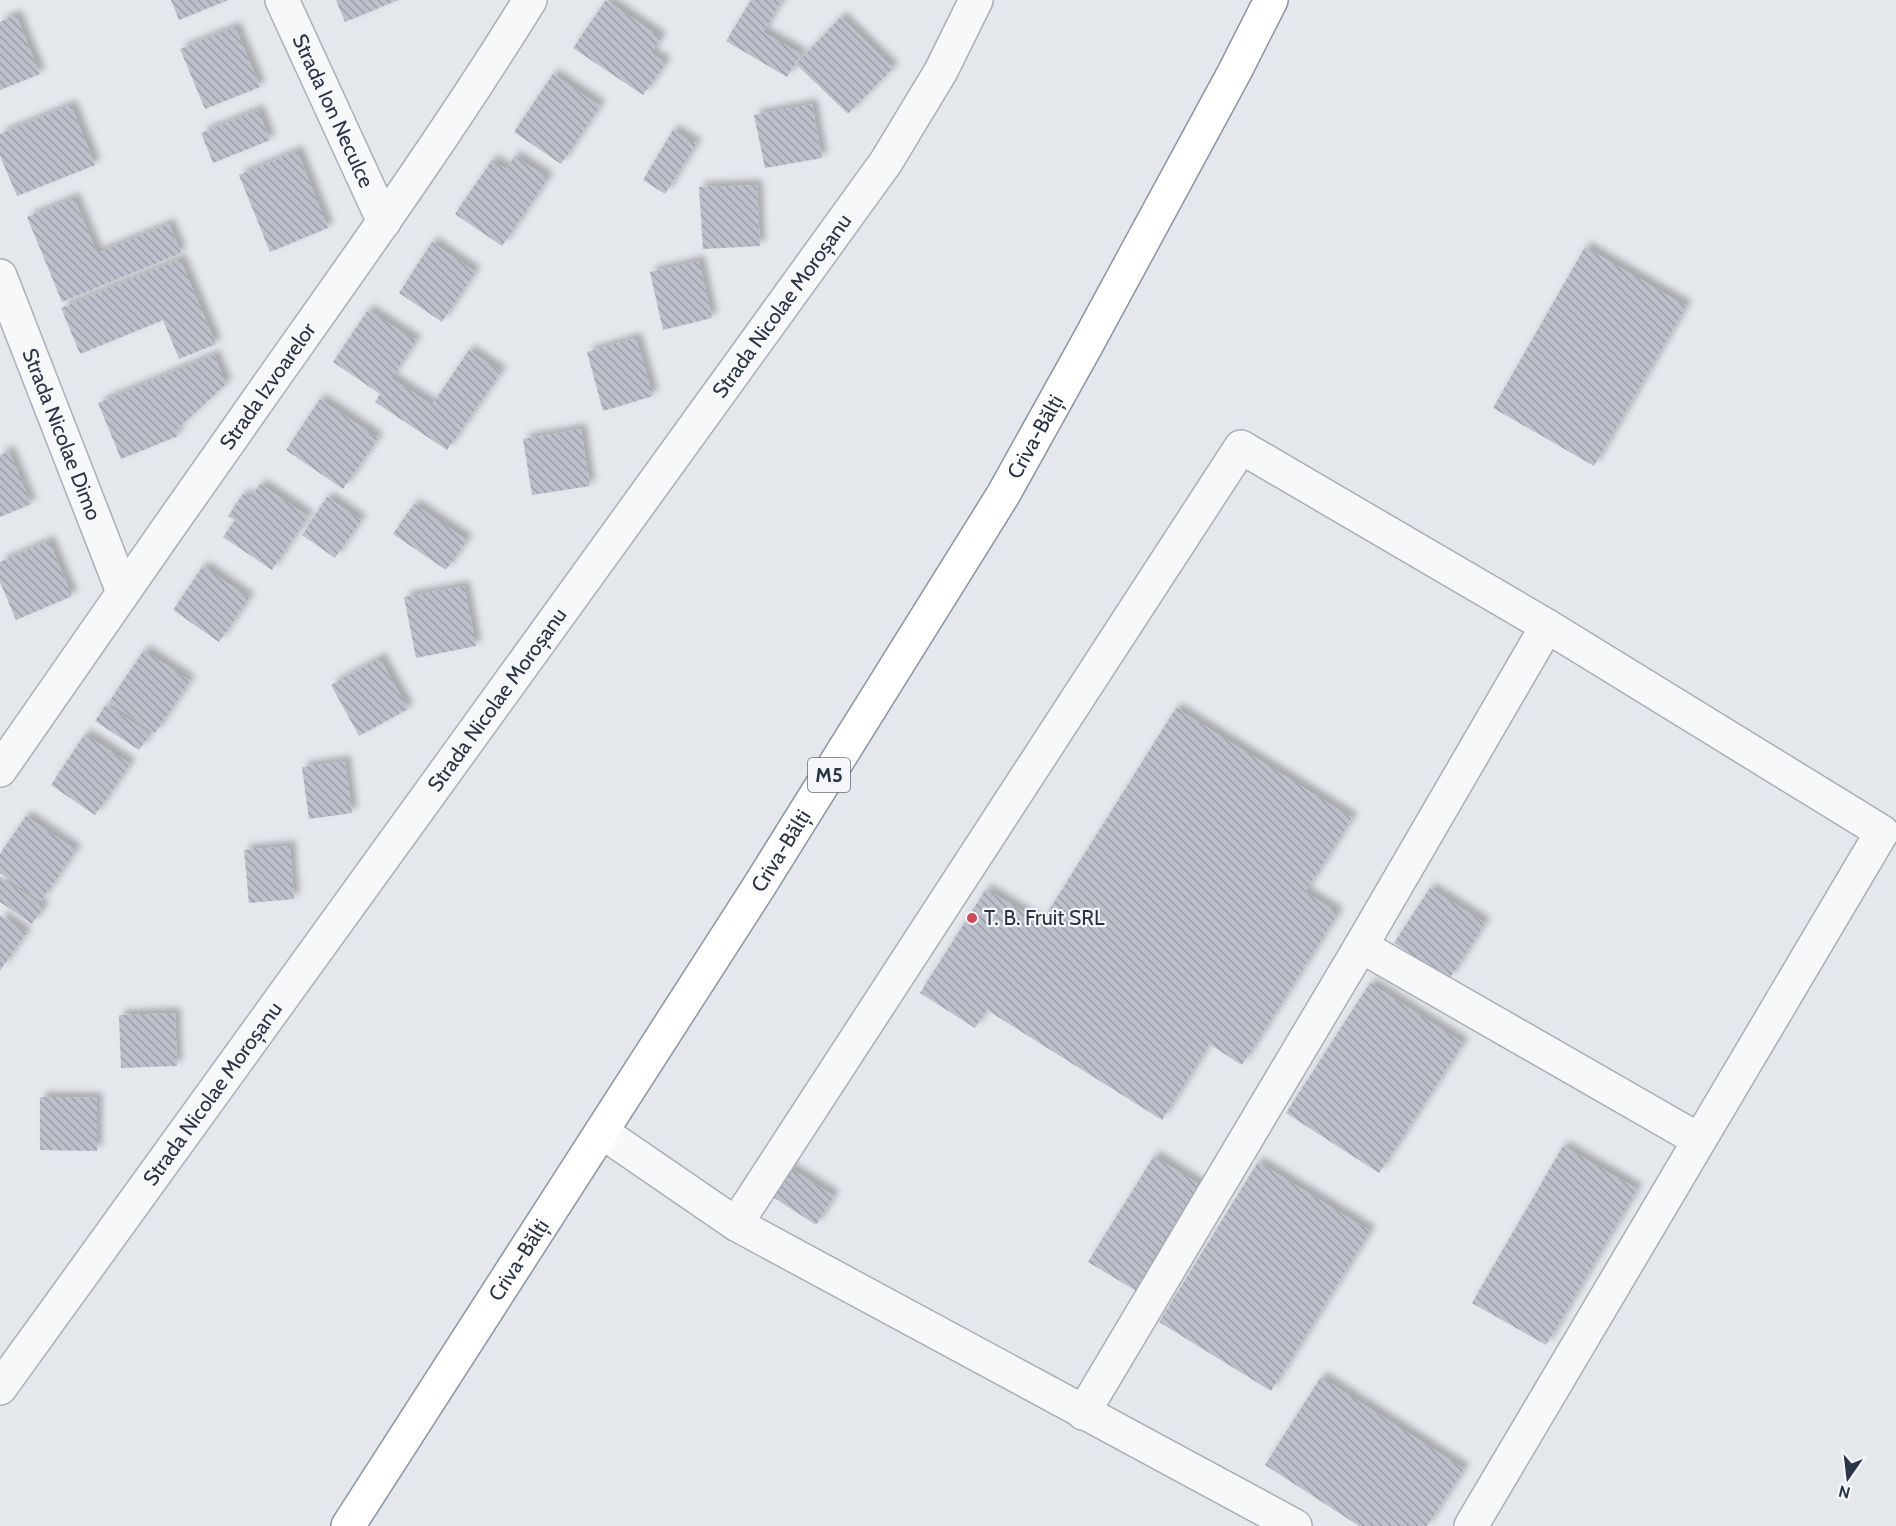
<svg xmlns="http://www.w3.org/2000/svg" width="1896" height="1526" font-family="Cabin,sans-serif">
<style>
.building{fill:url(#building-back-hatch);filter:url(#shadow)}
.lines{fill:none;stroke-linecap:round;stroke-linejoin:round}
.minor-casing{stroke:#a9aeb7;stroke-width:36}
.highway-casing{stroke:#8b94a3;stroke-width:36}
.minor{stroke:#f7f8fa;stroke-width:33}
.highway{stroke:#fff;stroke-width:33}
.poi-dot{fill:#d1495b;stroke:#f4f6f9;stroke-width:2}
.labels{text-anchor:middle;stroke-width:4.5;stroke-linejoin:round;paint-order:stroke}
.shield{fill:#f4f6f9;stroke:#676e7b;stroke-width:1.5}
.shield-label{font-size:20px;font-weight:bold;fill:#2b3445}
.street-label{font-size:21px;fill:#2b3445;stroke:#f4f6f9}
.poi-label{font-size:21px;fill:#2b3445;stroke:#f4f6f9;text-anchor:start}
</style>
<defs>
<pattern id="building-back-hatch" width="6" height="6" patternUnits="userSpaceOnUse" patternTransform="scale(1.5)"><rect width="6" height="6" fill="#bbc0ca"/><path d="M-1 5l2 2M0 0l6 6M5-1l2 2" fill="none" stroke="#989da6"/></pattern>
<filter id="shadow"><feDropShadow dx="5.5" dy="-5.5" stdDeviation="3" flood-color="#0004"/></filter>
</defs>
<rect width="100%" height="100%" fill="#e4e7ec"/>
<g class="building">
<path d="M 171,0 L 228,0 L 179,20 Z"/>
<path d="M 336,0 L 398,0 L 345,22 Z"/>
<path d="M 606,0 L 661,38 L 651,53 L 666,63 L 643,95 L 573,48 Z"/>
<path d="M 751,0 L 782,0 L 763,32 L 801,54 L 787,77 L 726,41 Z"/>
<path d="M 16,15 L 40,74 L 0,90 L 0,22 Z"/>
<path d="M 841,17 L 893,68 L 848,114 L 796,64 Z"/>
<path d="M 235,27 L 260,87 L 205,109 L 180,49 Z"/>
<path d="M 553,74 L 600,106 L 561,164 L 514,132 Z"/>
<path d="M 812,104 L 822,158 L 765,168 L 754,115 Z"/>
<path d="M 71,105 L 95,165 L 17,196 L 0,156 L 0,134 Z"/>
<path d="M 258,110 L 270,140 L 213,163 L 201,133 Z"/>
<path d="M 673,130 L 696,144 L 665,194 L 643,180 Z"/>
<path d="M 297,151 L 328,228 L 270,252 L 239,175 Z"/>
<path d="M 515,156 L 548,178 L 502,246 L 455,214 L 492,160 L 506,169 Z"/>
<path d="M 757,185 L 760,246 L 703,249 L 699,187 Z"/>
<path d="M 74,198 L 97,253 L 169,224 L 181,253 L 62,302 L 27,217 Z"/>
<path d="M 432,242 L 475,272 L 442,322 L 399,293 Z"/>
<path d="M 1585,247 L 1686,306 L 1594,466 L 1493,408 Z"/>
<path d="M 180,259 L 216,344 L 179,359 L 163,320 L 80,354 L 61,308 Z"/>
<path d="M 699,261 L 712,318 L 663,330 L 650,272 Z"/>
<path d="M 368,310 L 416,341 L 391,378 L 432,405 L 469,350 L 501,372 L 447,450 L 375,402 L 380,394 L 333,362 Z"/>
<path d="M 636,338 L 653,396 L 603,411 L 587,352 Z"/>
<path d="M 214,355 L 226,384 L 176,430 L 178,436 L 121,459 L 98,403 Z"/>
<path d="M 320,399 L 378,438 L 343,489 L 286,450 Z"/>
<path d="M 581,429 L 590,486 L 532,495 L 523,439 Z"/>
<path d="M 9,451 L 31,504 L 0,517 L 0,455 Z"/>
<path d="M 260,484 L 308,516 L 272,570 L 223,537 L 235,520 L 228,516 L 243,494 L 250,499 Z"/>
<path d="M 327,497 L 361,520 L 335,558 L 302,535 Z"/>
<path d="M 414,504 L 467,540 L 446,570 L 393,534 Z"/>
<path d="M 49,541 L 72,596 L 16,620 L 0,582 L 0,562 Z"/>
<path d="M 203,566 L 249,598 L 219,642 L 173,610 Z"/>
<path d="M 464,586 L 476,646 L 416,658 L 404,597 Z"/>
<path d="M 144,650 L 190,681 L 155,733 L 109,702 Z"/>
<path d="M 380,658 L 408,709 L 359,736 L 331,685 Z"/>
<path d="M 106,705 L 150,734 L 139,750 L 95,721 Z"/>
<path d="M 1176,708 L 1352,818 L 1305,892 L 1338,913 L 1242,1065 L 1209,1044 L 1162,1120 L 987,1010 L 975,1028 L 920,993 L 986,889 L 1041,923 Z"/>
<path d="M 85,734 L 130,764 L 95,815 L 51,785 Z"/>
<path d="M 345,761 L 352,813 L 309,819 L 302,767 Z"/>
<path d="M 26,816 L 76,850 L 41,901 L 0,873 L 0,854 Z"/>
<path d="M 290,846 L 294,899 L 249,903 L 244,850 Z"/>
<path d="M 0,876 L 44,907 L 32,924 L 0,902 Z"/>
<path d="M 1430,888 L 1485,923 L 1449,979 L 1394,943 Z"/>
<path d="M 0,915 L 26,933 L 0,971 Z"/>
<path d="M 1370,983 L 1463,1043 L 1379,1173 L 1286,1113 Z"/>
<path d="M 175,1013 L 177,1066 L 121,1068 L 119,1015 Z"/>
<path d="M 40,1097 L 97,1098 L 97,1151 L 40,1150 Z"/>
<path d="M 1563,1146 L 1637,1189 L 1546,1345 L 1472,1303 Z"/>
<path d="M 1154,1156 L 1203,1187 L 1138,1292 L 1088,1262 Z"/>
<path d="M 1258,1162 L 1370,1231 L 1271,1391 L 1159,1322 Z"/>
<path d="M 788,1167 L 834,1196 L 816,1225 L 770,1195 Z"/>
<path d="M 1321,1377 L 1464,1469 L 1427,1526 L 1359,1526 L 1265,1465 Z"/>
</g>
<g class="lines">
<g class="minor-casing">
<g id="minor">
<path id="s1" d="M 282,0 L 384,222"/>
<path id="s2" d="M 0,276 L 123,592"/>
<path id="s3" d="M 0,770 C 92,637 184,505 277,373 C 364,250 451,128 530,0"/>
<path d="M 1361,946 L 1699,1140"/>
<path d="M 602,1132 L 736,1224 L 1295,1526"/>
<path d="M 736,1224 L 1241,447 L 1547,626 L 1882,832 L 1471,1526"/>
<path id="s4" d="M 0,1388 L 886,162 L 941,71 L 976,0"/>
<path d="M 1083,1413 L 1361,946 L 1547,626"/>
</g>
</g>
<g class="highway-casing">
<g id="highway">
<path id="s5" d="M 348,1526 L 758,888 L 1003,495 L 1087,344 L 1234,73 L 1271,0"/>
</g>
</g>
<use href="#minor" class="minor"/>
<use href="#highway" class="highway"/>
</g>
<circle class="poi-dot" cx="972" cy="918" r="6"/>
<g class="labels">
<rect class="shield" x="808" y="758" width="42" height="34" rx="4.5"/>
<g class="shield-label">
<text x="829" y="782">M5</text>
</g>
<g class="street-label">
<text dy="7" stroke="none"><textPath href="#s1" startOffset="122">Strada Ion Neculce</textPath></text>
<text dy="7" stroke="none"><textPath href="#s4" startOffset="1335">Strada Nicolae Moroșanu</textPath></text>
<text dy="7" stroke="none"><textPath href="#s3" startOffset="468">Strada Izvoarelor</textPath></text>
<text dy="7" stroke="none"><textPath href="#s2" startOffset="170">Strada Nicolae Dimo</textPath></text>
<text dy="7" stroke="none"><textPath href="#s5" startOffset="1288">Criva-Bălți</textPath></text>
<text dy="7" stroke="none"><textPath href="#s4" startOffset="849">Strada Nicolae Moroșanu</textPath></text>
<text dy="7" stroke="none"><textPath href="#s5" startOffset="802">Criva-Bălți</textPath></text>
<text dy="7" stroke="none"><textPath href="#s4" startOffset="363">Strada Nicolae Moroșanu</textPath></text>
<text dy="7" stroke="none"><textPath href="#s5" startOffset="316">Criva-Bălți</textPath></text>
</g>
<g class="poi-label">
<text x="984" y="925">T. B. Fruit SRL</text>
</g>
</g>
<g transform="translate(1848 1478) rotate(194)" stroke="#f4f6f9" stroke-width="4.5" paint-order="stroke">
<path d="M0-4.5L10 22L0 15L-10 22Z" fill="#2b3445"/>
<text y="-9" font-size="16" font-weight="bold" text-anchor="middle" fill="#2b3445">N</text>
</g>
</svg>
